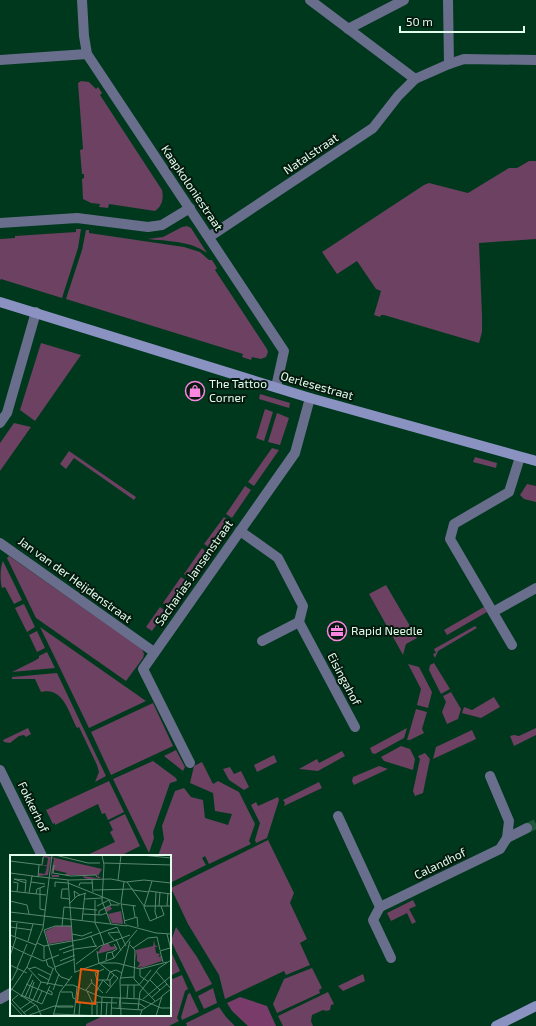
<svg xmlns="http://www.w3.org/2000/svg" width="536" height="1026" font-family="'Exo 2',sans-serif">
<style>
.green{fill:#6c4161}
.forest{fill:#783b6a}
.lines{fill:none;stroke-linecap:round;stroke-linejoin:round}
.street-tunnel{stroke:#22563c;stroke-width:10;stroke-dasharray:10 5;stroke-linecap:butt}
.street{stroke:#696e8c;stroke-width:10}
.secondary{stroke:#8a92c2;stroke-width:10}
.labels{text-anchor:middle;stroke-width:4;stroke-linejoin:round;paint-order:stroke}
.street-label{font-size:12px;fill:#e2fdeb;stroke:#051a0f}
.poi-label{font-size:12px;fill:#e2fdeb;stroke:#051a0f;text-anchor:start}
.inset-road{fill:none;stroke:#5a876f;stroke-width:1}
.view{fill:#e8590c;fill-opacity:0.15;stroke:#e8590c;stroke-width:2}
.inset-edge{fill:none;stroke:#e2fdeb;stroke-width:2}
</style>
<rect width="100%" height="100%" fill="#00381d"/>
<g class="green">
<path d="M 81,81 L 89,82 L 96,89 L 98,87 L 102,93 L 100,95 L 162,190 C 164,199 162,206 155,211 L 109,204 L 108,208 L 99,207 L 100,204 L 91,203 L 83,199 L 82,179 L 84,178 L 84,174 L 82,174 L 80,150 L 83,149 L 78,83 Z"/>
<path d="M 529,161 L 536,161 L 536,239 L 479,243 L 482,315 L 482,332 L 479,343 L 384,315 L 381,315 L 380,317 L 374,315 L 381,291 L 376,289 L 357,261 L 337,274 L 322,252 L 424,185 L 429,183 L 468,193 L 509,168 L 517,168 Z"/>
<path d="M 187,226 L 191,228 L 207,253 C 191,241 167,241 147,239 L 163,237 L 182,227 Z"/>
<path d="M 76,229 L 81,229 L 78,248 L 62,298 L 1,279 L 0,280 L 0,239 L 15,238 L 15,236 L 76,232 Z"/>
<path d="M 86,230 L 89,230 L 89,233 L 184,247 L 200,252 L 209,260 L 212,260 L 217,268 L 215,270 L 267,349 L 268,352 L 266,357 L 261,359 L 252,357 L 251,360 L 242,357 L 243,354 L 66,299 L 82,250 Z"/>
<path d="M 41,343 L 81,355 L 35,421 L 20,410 Z"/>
<path d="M 260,394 L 290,403 L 289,408 L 259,399 Z"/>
<path d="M 265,409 L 273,412 L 264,441 L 256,438 Z"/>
<path d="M 277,413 L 289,418 L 280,445 L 268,442 Z"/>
<path d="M 14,423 L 31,427 L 0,471 L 0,443 Z"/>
<path d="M 272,448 L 279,450 L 254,486 L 248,482 Z"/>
<path d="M 69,451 L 136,497 L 134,500 L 74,458 L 66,469 L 60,464 Z"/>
<path d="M 475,457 L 497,463 L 496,468 L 473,462 Z"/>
<path d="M 527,484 L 536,486 L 536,502 L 524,499 L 520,495 Z"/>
<path d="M 245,486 L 251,490 L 232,518 L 226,514 Z"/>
<path d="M 224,517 L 229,521 L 210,548 L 204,544 Z"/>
<path d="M 202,548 L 207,553 L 189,578 L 184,574 Z"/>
<path d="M 9,556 L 142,649 L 144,654 L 143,658 L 126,681 L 36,618 L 7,558 Z"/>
<path d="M 3,561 L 22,600 L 14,604 L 5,587 L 2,588 C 0,581 0,567 3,561 Z"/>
<path d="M 181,577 L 187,581 L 169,607 L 163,603 Z"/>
<path d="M 386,585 L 417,638 L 406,644 L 403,655 L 369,594 Z"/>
<path d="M 24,604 L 35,627 L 27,632 L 15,608 Z"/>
<path d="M 160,607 L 166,611 L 152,631 L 146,627 Z"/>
<path d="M 484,607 L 487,612 L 447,635 L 444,630 Z"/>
<path d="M 475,626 L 477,628 L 438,651 L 435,658 L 433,654 L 436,653 L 434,649 Z"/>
<path d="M 40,627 L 146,701 L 89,728 Z"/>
<path d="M 37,631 L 45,648 L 37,652 L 29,635 Z"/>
<path d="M 47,652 L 55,668 L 12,672 L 36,660 L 39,658 L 39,656 Z"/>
<path d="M 434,663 L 450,689 L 441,694 L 429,670 L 430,665 Z"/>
<path d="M 408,664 L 419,667 L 432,692 L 428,708 L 417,705 L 421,689 Z"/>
<path d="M 57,673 L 106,776 L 95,782 L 99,772 L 97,765 L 79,727 L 77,728 C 69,713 63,686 41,692 L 35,679 L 12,679 L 12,677 Z"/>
<path d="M 451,692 L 461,709 L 458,719 L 447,724 L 442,712 L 446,702 L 443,696 Z"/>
<path d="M 494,697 L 500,707 L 481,718 L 462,713 L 464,707 L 472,710 Z"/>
<path d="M 153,703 L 173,746 L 111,775 L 91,732 Z"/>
<path d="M 416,709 L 427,712 L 422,729 L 424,733 L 410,740 L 407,740 Z"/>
<path d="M 28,728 L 31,734 L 26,737 L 24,735 L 19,736 L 10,743 L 4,742 L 3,740 Z"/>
<path d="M 407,728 L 404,738 L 375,754 L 372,753 L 370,748 Z"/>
<path d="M 536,728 L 536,735 L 514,746 L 510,736 L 514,735 L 519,736 Z"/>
<path d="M 472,730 L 476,739 L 433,759 L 436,747 Z"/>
<path d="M 401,746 L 410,749 L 415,759 L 413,770 L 384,761 L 381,757 Z"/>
<path d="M 176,750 L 185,767 L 183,771 L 164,756 Z"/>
<path d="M 342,751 L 345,756 L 318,771 L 299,769 L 317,759 L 319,763 Z"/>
<path d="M 425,753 L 430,759 L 423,793 L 415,796 L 413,791 L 420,759 L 418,756 Z"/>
<path d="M 274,755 L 277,762 L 257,772 L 254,765 Z"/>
<path d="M 153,761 L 176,778 L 177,781 L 170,783 L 153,832 L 154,838 L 149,853 L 113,779 Z"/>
<path d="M 202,762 L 213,784 L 218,781 L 239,792 L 255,824 L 249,841 L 251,844 L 209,864 L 205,856 L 202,858 L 206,865 L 170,883 L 170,856 L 158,856 L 164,839 L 162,826 L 175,791 L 184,788 L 191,797 L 203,800 L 205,818 L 228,825 L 232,814 L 215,811 L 213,793 L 190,783 L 194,766 Z"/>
<path d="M 379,766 L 388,769 L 354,785 L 352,781 L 353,777 Z"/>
<path d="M 230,767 L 234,774 L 241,771 L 249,787 L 244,790 L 229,780 L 223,769 Z"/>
<path d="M 109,781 L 124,812 L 108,820 L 105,813 L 102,814 L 98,804 L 55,825 L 55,823 L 53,824 L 46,810 Z"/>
<path d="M 319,782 L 322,788 L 284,806 L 285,803 L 283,800 Z"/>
<path d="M 278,797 L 279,800 L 267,838 L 256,843 L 255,840 L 260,823 L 251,805 L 256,802 L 258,806 Z"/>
<path d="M 125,814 L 140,846 L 120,856 L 85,856 L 115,842 L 110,832 L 113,830 L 109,822 Z"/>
<path d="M 268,840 L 294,893 L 290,903 L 307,939 L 300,943 L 310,965 L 286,975 L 284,971 L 225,999 L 219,975 L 188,924 L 171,888 Z"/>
<path d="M 413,900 L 416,906 L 409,909 L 416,922 L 412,924 L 407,913 L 391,921 L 387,913 Z"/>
<path d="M 176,927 L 197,957 L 211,982 L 212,984 L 196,992 L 171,941 Z"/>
<path d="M 170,949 L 180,971 L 170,976 Z"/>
<path d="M 312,968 L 322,988 L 319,990 L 320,993 L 277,1013 L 273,1004 L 284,979 Z"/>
<path d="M 363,974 L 365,981 L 343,991 L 338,986 Z"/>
<path d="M 182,975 L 188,989 L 185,991 L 177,1018 L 179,1021 L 169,1026 L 86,1026 L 86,1024 L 103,1016 L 104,1017 L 108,1015 L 170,1015 L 170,980 Z"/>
<path d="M 213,988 L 217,1003 L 204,1009 L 198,996 Z"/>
<path d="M 328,992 L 334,1004 L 331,1005 L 330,1010 L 326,1011 L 323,1010 L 312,1015 L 311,1021 L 313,1026 L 283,1026 L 278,1016 Z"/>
<path d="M 190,993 L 199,1012 L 182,1020 L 181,1017 L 188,994 Z"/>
<path d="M 219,1007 L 226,1017 L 235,1026 L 187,1026 L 186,1023 Z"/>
</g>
<path class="forest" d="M 240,997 L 267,1006 L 276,1026 L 248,1026 L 232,1011 L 227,1003 Z"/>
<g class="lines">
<path class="street-tunnel" d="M 527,828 L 536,824"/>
<g class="street">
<path d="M 82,0 L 84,36 L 87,54 L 284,351 L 276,387"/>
<path d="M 310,0 L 415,79 L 449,64 L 448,0"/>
<path d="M 348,29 L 404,0"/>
<path d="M 0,60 L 87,54"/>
<path d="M 449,64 L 464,59 L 536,60"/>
<path d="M 0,223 L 77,218 L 148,227 L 162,225 L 190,208"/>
<path d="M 209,237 L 364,134 L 373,128 L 398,96 L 415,79"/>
<path d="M 0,423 L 7,413 L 36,312"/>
<path d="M 240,531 L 278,558 L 303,606 L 299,622 L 355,727"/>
<path d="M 0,543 L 154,652"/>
<path d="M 493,612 L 536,588"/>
<path d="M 262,641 L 299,622"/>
<path d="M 512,645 L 450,539 L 454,524 L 509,492 L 520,457"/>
<path d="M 190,763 L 143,669 L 295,453 L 310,398"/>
<path d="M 0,770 L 42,856"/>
<path d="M 338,816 L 380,907 L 373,920 L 391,958"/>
<path d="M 507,838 L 527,828"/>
<path d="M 380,907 L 500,849 L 507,838 L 509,821 L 490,776"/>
<path d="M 0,999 L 11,993"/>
</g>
<g class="secondary">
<path d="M 0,302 L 310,398 L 536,461"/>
<path d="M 496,1026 L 536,1006"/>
</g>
</g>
<defs>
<g id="shop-ring" transform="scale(1)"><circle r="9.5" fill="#051a0f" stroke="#fd86e1" stroke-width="1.5"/><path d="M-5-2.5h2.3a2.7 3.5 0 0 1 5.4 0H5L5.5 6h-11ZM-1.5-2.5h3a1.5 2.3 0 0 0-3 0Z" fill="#fd86e1"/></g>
<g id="office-ring" transform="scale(1)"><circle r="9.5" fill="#051a0f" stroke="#fd86e1" stroke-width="1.5"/><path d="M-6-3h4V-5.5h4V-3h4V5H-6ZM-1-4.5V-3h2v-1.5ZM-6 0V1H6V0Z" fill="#fd86e1"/></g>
</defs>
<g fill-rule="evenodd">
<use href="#shop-ring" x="195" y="391"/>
<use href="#office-ring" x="337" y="631"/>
</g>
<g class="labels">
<g class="street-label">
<text transform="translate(311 154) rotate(-34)" y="4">Natalstraat</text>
<text transform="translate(192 188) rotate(56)" y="4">Kaapkoloniestraat</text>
<text transform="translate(317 386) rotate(16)" y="4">Oerlesestraat</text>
<text transform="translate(194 573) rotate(-55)" y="4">Sacharias Jansenstraat</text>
<text transform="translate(75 580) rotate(36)" y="4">Jan van der Heijdenstraat</text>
<text transform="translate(344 679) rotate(62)" y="4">Eisingahof</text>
<text transform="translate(33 807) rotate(64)" y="4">Fokkerhof</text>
<text transform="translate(440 864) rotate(-26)" y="4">Calandhof</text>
</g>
<g class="poi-label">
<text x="209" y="388">The Tattoo<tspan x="209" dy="14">Corner</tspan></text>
<text x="351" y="635">Rapid Needle</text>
</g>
</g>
<g transform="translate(10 855)">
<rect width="161" height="161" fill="#00381d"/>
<path d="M 30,0 L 41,2 L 92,14 L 88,21 L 91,23 L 74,25 L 78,24 L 74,23 L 73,21 L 87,23 L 88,20 L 54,20 L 57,18 L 44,15 L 42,20 L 49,20 L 49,22 L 42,22 L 41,18 L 44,4 L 41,2 L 38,20 L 28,21 L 29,18 L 35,19 L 37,11 L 30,10 L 37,10 L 38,3 L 34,2 L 33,9 L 33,1 ZM 100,51 L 102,54 L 97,57 L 98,59 L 111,56 L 113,69 L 102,68 L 95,53 ZM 46,71 L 61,71 L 63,85 L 39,89 L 35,76 ZM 144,85 L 145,90 L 148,92 L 145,92 L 146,98 L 150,99 L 148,102 L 151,101 L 152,106 L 128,114 L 132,111 L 127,113 L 130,108 L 127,106 L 127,97 L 125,105 L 126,95 L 143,91 ZM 98,88 L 101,92 L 105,91 L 106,94 L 87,99 L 92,91 Z" fill="#6c4161"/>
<path class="inset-road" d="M 45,0 L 78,8 L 90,8M 92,0 L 94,10 L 92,46 L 101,69M 132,0 L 161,3M 0,6 L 32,10 L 33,2M 94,8 L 161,10M 43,15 L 44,10 L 43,18 L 61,21 L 86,20 L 87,22M 0,18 L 23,21M 22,21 L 59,25 L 101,24 L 116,27 L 134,25 L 161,28M 28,22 L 29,10M 4,24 L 16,25 L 15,38M 4,24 L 16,28M 58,25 L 65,118M 82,25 L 83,37M 108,25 L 111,0M 142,26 L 134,52 L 140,66 L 154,60 L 151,51M 3,27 L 8,28 L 7,37M 21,27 L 35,29M 114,27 L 111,48 L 115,69M 117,27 L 134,51M 58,28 L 110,49M 69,31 L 70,28 L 83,28M 45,32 L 45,27 L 58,28M 30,33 L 30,54 L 35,55M 58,34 L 52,34 L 51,43 L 59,44M 84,35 L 123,34M 123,35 L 139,37M 0,36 L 36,40M 139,36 L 161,39M 146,37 L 145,57 L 147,63M 19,38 L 22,21M 26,39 L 27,34 L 35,31M 65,43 L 64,36 L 70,40M 75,44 L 92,43M 85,45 L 85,68 L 90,78M 0,46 L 17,50 L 19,59M 59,49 L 67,41 L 76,38M 111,49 L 126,51M 123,50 L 125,62M 87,51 L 99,45 L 101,50 L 109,50M 134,51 L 161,51M 149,51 L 150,37M 157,51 L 158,38M 0,57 L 117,71M 73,59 L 91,60 L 97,58M 89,60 L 89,56 L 101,50M 0,66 L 33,70M 72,66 L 75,38M 114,66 L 127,62 L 128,72M 116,70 L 146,78 L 161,79M 52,71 L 54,52 L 87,55M 0,72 L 22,75M 107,72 L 116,91M 34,75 L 46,116 L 51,122 L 60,125M 34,75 L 45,71 L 61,71M 90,78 L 94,90M 62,79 L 72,81 L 82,77M 157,79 L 161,95M 0,80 L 26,90M 81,81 L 86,92M 5,82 L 7,68M 106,84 L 111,96M 104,85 L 98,78 L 109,77M 18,86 L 23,69M 27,88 L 34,91 L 73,84 L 107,72M 120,90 L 125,95 L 124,124 L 145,146M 0,91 L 21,101M 34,91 L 34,104M 123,93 L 138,83 L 147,82 L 150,95M 49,95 L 64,90M 87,96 L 89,109M 53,98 L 65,94 L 87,91M 0,101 L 6,83M 22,101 L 33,106 L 49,100M 104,103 L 102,97 L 107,94 L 104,89M 36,105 L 38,111 L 44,114M 96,105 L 97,98 L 102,97M 50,106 L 65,100M 153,107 L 150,96 L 160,93M 89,108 L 108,123M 91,108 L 107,108 L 130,114 L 157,107M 66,109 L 90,91 L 120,80M 0,110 L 17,118M 17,112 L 31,127 L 53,131M 45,112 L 65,104M 7,113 L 17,89M 19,114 L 25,112 L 41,120M 94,114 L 85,118 L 87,125 L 100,125M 130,114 L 130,121 L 139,127M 146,116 L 161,134M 65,117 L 104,103 L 127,75M 28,119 L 39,125M 110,123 L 124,122M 0,125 L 2,125 L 8,113M 97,125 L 100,117 L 106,115 L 112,118M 140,125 L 150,135M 82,128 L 93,138M 16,129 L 42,140 L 42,137 L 38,135M 37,130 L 43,114M 55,130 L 63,130 L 91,142 L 130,144 L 151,153 L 161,153M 111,130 L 129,130 L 141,115M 100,132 L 100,125 L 104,120M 0,133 L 27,151M 43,135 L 49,119M 76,135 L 82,127 L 81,124M 77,136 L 82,147 L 82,160M 0,137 L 17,112 L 33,73 L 42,0M 51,137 L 62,137 L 63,143 L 65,144M 96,138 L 108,123M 85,139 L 93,125 L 99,131M 8,140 L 2,145 L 17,161M 11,140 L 32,149M 11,142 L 22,119M 15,142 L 23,125M 142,142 L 157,129M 19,143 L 24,127M 117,143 L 118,130M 124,143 L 124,130M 133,144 L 161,121M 0,147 L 13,161M 27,147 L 32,136M 82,147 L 107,148M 112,148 L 130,149 L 136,153M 32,149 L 40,131M 27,151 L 31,160 L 34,161M 44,151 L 45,151 L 48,152 L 63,152 L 63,151 L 45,151M 102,153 L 132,155M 10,154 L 23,145 L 31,127M 109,154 L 110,142M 128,155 L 130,137 L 149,113 L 161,105M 13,158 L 25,150M 44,159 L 96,161M 64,160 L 67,132M 69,160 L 70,148M 17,161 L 44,151M 43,161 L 50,137 L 62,121M 87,161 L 87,147M 91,161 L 92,142M 96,161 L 97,148M 101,161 L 102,142M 105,161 L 121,161M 111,161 L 110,125 L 120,86M 130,161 L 132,155 L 152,142M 146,161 L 152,141 L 161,134"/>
<path class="view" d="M 71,114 L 88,116 L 85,149 L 67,147 Z"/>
<rect width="161" height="161" class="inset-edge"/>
</g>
<path d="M400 26v6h124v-6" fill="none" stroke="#e2fdeb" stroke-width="2"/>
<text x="406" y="26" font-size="12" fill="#e2fdeb" stroke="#051a0f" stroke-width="3" paint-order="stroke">50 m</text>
</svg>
